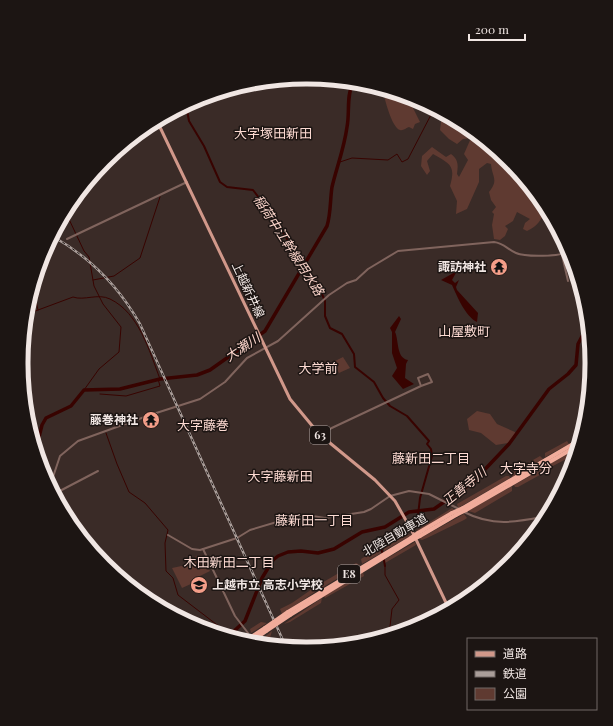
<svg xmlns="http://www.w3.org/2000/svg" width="613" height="726" font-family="'Playfair Display','Noto Sans JP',serif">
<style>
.green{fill:#5f3a31}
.water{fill:#380300}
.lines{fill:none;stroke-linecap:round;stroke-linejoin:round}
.stream{stroke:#380300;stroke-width:1}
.canal{stroke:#380300;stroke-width:2}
.river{stroke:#380300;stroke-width:3.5}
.minor{stroke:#80645d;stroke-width:2}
.major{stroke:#d1988a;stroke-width:3}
.highway{stroke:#f1ac9b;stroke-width:4}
.rail-casing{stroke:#aa9e9a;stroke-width:2.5}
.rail{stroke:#1c1513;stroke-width:1;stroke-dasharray:3;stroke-linecap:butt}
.highway-bridge{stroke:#f1ac9b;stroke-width:4}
.labels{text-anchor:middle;stroke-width:3;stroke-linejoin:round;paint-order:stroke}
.shield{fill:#1c1513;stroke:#b0a7a5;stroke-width:1}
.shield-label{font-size:11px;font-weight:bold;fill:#f0e6e3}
.poi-label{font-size:12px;font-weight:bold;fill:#f0e6e3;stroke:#1c1513;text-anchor:end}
.street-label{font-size:12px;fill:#f0e6e3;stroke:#1c1513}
.neighbourhood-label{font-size:13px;fill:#fcdad2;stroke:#1c1513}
.water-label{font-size:13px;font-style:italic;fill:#fcd5cb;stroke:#1c1513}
.rim{fill:none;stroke:#f0e6e3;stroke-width:5}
</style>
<rect width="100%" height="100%" fill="#3a2b27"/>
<g class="green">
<path d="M 382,89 L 420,102 L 412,101 L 412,106 L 420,122 L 415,124 L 413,129 L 409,127 C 406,128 403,131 400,130 C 391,127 385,98 382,89 Z"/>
<path d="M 442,114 L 465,126 L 509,161 L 544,205 L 546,209 C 541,220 538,226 527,231 L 523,229 L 525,223 L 530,219 L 517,212 L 513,221 L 505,226 L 508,229 L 505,236 L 500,240 L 494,239 L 492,225 L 494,214 L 492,212 L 496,207 L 491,200 L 489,192 C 499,180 492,177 491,164 L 487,163 L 479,169 L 479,182 L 467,209 L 456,214 L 457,201 L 450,186 C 456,165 450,164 433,154 L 427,161 L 430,171 L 427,175 L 421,166 L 422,156 L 432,147 L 446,157 L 451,154 C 459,160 458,166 457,174 L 459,177 L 468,160 L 464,154 L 471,138 L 463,139 L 457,144 L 449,139 L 440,130 Z"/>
<path d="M 343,357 L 350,368 L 339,373 L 333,362 Z"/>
<path d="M 477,411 L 490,414 L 497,424 L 515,432 L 517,436 L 508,443 L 496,445 L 481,433 L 469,430 L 467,419 Z"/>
<path d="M 567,441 L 569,444 L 545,457 L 545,453 Z"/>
<path d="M 577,449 L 576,454 L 549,468 L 548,465 Z"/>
<path d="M 540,456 L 543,459 L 512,477 L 512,472 Z"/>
<path d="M 546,467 L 547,471 L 518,487 L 515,487 L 514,485 Z"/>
<path d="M 506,476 L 509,476 L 510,478 L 458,508 L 457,504 Z"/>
<path d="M 512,486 L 512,491 L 475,513 L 468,511 Z"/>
<path d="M 452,508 L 455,510 L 417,532 L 417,530 Z"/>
<path d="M 464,514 L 467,518 L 464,520 L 427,538 L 422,540 L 419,539 Z"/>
<path d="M 410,534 L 412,535 L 384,551 L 384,546 Z"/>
<path d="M 415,542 L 416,545 L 385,563 L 384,560 Z"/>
<path d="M 379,548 L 381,553 L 362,564 L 361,559 Z"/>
<path d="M 202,555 L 210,571 L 192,580 L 193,583 L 182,588 L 172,568 L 191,564 L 196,556 Z"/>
<path d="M 356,563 L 360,565 L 320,589 L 320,584 Z"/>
<path d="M 363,572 L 364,576 L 325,598 L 324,596 Z"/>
<path d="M 315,587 L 318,590 L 282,614 L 280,609 L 292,603 Z"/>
<path d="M 322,598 L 321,603 L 290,622 L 284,624 Z"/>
<path d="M 261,622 L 267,623 L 251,633 L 250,629 Z"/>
<path d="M 272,631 L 270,638 L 264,643 L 258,642 Z"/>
</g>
<g class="water">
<path d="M 457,271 L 452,280 L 455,283 L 459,280 L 456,287 L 457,290 L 478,313 L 477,322 C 465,316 457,296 452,285 L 441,280 Z"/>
<path d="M 399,316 L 401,319 L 395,332 C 399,340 396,358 408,360 L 406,364 L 405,378 L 414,384 L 403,389 L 392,376 L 397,368 L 392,353 L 392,332 L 390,328 Z"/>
</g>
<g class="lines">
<g class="stream">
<path d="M 340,162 L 352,158 L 388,160 L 397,154 L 402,162 L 408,159 L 434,109"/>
<path d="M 67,208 L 67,215 L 84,251 L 89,257 L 94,286 L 103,304 L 121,327 L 119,352 L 99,369 L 84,390"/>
<path d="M 93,280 L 114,276 L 140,258 L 160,197"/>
<path d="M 33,287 L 38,310"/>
<path d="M 26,312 L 30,313 L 73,297 C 84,301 98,293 110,299 C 139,313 149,350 160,379"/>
<path d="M 100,394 L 126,396 L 160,386 L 158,379"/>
<path d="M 106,433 L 117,464 L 129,492 L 145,503 L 168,530 L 165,543 L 166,571 L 173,578 L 178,595 L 229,634"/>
<path d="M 385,566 L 385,575 L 399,600 L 392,609 L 389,635"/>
</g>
<path class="canal" d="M 186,105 L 189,121 L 204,146 L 220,182 L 227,187 L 253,190 L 270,212 L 322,294 L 325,301 L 325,316 L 330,328 L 342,334 L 354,354 L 355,367 L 374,382 L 383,398 L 390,406 L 407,416 L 429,441 L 427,444 L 431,449 L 432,456 L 420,498 L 417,524 L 415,527 L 380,545 L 383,555 L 385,566"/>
<g class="river">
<path d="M 36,449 L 42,425 L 46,418 L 71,406 L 84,390 L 120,389 L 160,379 L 197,375 L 210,370 L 265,331 L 327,226 C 331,213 330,200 332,187 C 337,166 344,149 347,127 C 350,112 346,97 353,82"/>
<path d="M 225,635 L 233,632 L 245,621 L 262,578 L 273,560 L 278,556 L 288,552 L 301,551 L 318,553 L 334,549 L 362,532 L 385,527 L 409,512 L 434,509 L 473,482 L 509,444 L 549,389 L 568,374 L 576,365 L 578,344 L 588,325"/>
</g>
<g class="minor">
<path d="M 67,239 L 187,182"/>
<path d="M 562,255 L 568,281"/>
<path d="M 319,434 L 421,386 L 418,378 L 428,374 L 432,382 L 421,386"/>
<path d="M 50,486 L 60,456 L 78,441 L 150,415 L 200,399 L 225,382 L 247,358 L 278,341 L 329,295 L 347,283 L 356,280 L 368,269 L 398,251 L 494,242 C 504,243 508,250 516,253 C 525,257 561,257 569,251"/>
<path d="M 54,494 L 98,471"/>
<path d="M 464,512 C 493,527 516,522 547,516"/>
<path d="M 168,535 L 192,549 L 200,550 L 237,538 L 250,530 L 297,516 L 306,515 L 325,518 L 364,512 L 371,509 L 390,496 L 409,491 L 429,494 L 459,509"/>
<path d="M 203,549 L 235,616 L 248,633"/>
</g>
<g class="major">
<path d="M 157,121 L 290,399 L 319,434 L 375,480 L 395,501 L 412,531 L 449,609"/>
<path d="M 287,647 L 290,647"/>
</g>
<g class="highway">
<path d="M 463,508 L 580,440"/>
<path d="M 466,510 L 579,445"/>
<path d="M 418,533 L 452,513"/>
<path d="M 420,536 L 456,515"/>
<path d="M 288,612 L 411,538"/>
<path d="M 290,615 L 412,540"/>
<path d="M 245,641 L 265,628"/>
<path d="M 249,643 L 266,631"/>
</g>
<g class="rail-casing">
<path id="rail" d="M 52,236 C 90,257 119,287 140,324 L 286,647"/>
</g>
<use href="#rail" class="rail"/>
<g class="highway-bridge">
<path d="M 452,513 L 463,508"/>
<path d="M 456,515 L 466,510"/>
<path d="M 411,538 L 418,533"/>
<path d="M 412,540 L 420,536"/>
<path d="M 265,628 L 288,612"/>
<path d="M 266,631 L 290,615"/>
</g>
</g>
<defs>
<g id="temple-disc" transform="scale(0.9)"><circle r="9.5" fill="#f49e89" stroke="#1c1513"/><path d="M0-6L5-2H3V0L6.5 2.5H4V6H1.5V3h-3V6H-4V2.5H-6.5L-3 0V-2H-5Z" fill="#111"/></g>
<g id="school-disc" transform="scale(0.9)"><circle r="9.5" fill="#f49e89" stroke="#1c1513"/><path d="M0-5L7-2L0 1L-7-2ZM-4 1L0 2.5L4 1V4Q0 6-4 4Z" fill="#111"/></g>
</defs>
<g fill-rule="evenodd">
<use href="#temple-disc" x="499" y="267"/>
<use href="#temple-disc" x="151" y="420"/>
<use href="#school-disc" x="199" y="585"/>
</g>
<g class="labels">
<g class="shield">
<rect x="310" y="426" width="20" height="18" rx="3"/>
<rect x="338" y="565" width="22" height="18" rx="3"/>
</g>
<g class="shield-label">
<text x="320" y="439">63</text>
<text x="349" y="578">E8</text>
</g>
<g class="poi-label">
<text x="486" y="271">諏訪神社</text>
<text x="138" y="424">藤巻神社</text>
<text x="212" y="589" text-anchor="start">上越市立 高志小学校</text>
</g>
<g class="street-label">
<text transform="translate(248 290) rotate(65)" y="4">上越新井線</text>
<text transform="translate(395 535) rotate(-30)" y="4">北陸自動車道</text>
</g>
<g class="neighbourhood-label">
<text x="273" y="138">大字塚田新田</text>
<text x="464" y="336">山屋敷町</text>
<text x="318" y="373">大学前</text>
<text x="203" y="430">大字藤巻</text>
<text x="431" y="463">藤新田二丁目</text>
<text x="526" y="473">大字寺分</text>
<text x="280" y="481">大字藤新田</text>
<text x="314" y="525">藤新田一丁目</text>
<text x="229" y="567">木田新田二丁目</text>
</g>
<g class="water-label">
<text transform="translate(289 245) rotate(57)" y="5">稲荷中江幹線用水路</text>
<text transform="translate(242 347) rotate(-34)" y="5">大瀬川</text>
<text transform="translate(464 486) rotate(-39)" y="5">正善寺川</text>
</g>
</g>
<path d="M0 0H613V726H0ZM306 84H307A278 278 0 0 1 585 362V364A278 278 0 0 1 307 642H306A278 278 0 0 1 28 364V362A278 278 0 0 1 306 84Z" fill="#1c1513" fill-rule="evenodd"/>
<path class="rim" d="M306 84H307A278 278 0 0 1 585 362V364A278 278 0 0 1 307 642H306A278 278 0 0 1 28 364V362A278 278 0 0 1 306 84Z"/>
<rect x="467" y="638" width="130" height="72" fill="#1c1513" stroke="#716966"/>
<rect x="475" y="651" width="20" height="6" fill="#d1988a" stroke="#716966"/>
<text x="503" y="658" font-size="12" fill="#f0e6e3">道路</text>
<rect x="475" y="671" width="20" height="6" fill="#aa9e9a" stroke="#716966"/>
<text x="503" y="678" font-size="12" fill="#f0e6e3">鉄道</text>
<rect x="475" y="688" width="20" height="12" fill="#5f3a31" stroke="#716966"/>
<text x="503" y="698" font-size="12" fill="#f0e6e3">公園</text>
<path d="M469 34v6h56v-6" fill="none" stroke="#f0e6e3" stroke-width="2"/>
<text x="475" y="34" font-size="12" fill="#f0e6e3" stroke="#1c1513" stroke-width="3" paint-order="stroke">200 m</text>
</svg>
